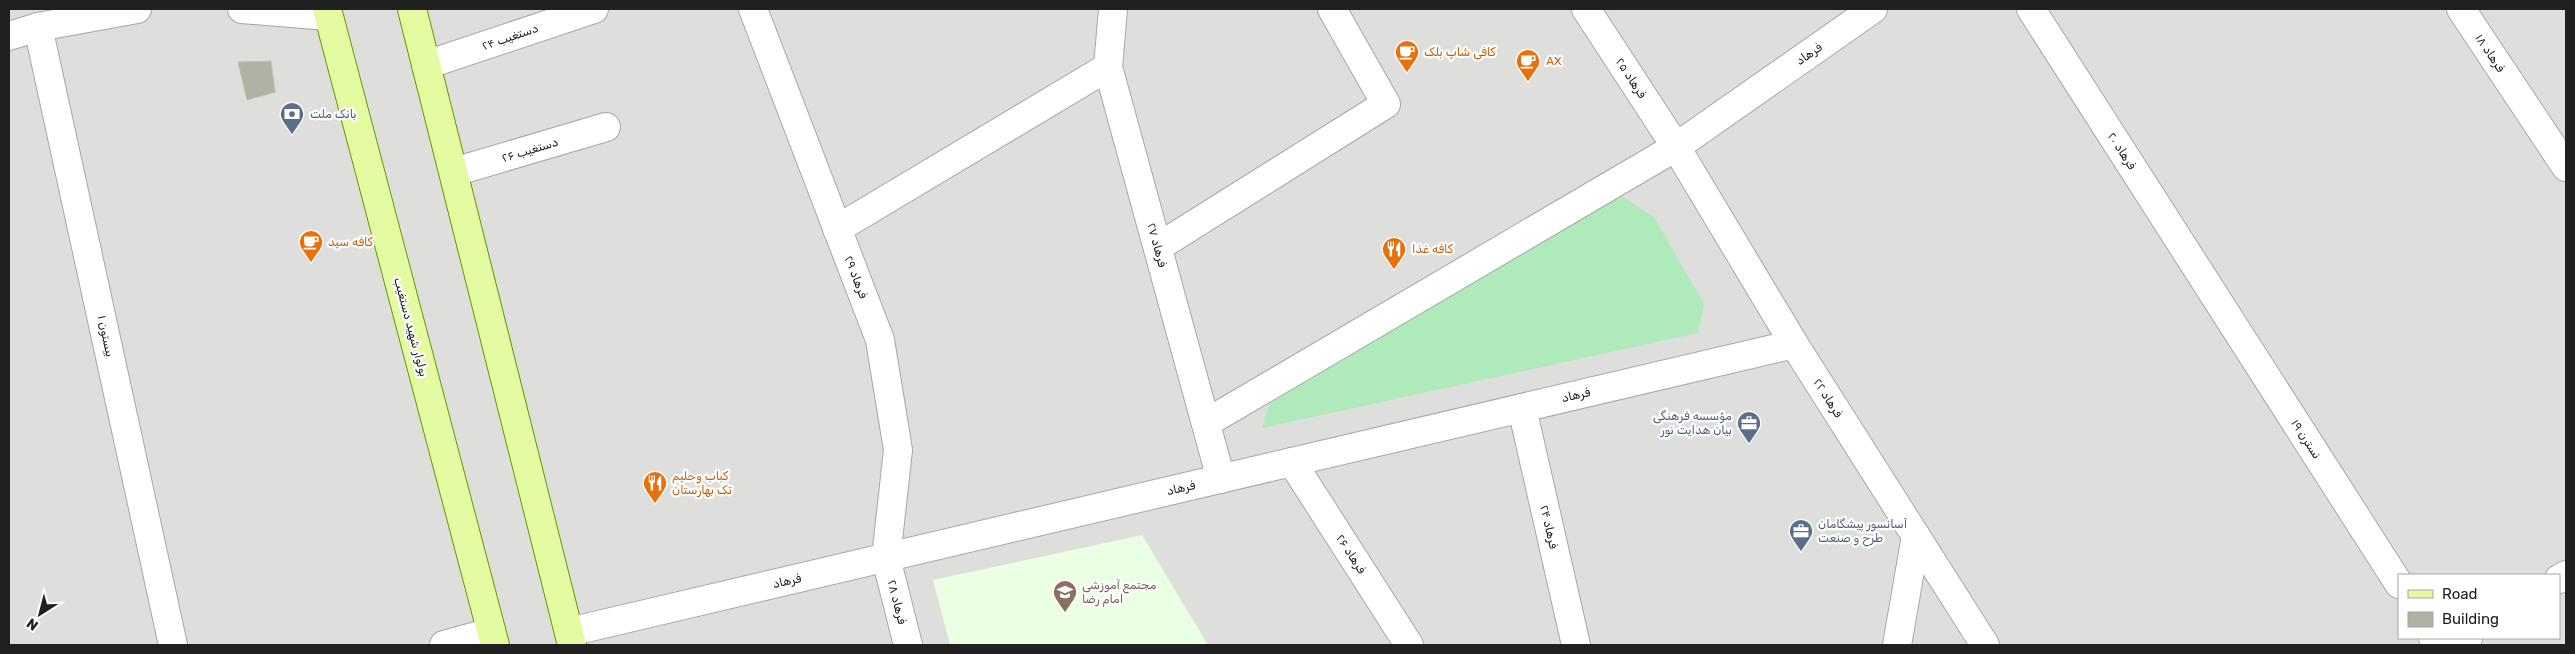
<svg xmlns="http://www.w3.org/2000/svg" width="2575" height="654" font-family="Rubik,Cairo,sans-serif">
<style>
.residential{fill:#dededd;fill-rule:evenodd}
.education{fill:#ebffe2}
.grass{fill:#aeeaba}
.building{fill:#b1b2a6;stroke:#bfc2a9}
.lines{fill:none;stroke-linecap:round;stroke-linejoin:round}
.minor-casing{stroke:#a7a7a7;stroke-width:30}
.major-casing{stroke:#649b02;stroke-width:30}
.minor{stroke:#fff;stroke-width:28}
.major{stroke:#e4fba2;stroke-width:28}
.labels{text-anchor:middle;stroke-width:4.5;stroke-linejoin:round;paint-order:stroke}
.street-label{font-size:12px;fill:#202020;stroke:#fff}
.food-label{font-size:12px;fill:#c56008;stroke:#fff;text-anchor:start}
.service-label{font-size:12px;fill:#4e5e75;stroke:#fff;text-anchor:start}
.education-label{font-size:12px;fill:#785e54;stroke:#fff;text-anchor:start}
</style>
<rect width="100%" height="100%" fill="#edf1e7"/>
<path class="residential" d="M 9,9 L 2566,9 L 2566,645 L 9,645 ZM 2399,575 L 2559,575 L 2559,638 L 2399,638 Z"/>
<path class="education" d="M 1142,535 L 1208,645 L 950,645 L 933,580 Z"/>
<path class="grass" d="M 1621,196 L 1654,217 L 1704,304 L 1698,333 L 1262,428 L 1272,395 Z"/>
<path class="building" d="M 271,61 L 275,92 L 247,100 L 238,62 Z"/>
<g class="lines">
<g class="minor-casing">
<g id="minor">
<path d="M 242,9 L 328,16"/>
<path d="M 753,9 L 880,340 L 898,450 L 886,558 L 908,645"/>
<path d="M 1113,9 L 1108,67 L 1221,479"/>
<path d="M 1586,9 L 1676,147 L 1794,344 L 1985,645"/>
<path d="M 2031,9 L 2399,584"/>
<path d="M 2461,9 L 2566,167"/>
<path d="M 38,27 L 173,645"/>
<path d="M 9,36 L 38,27 L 137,9"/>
<path d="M 426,65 L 594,9"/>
<path d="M 454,172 L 606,127"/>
<path d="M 837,229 L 1108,67"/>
<path d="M 1158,247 L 1386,104 L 1332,9"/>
<path d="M 1522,408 L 1576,645"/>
<path d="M 1206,423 L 1676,147 L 1873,9"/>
<path d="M 1292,462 L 1409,645"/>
<path d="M 2559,579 L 2566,575"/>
<path d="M 569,632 L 1794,344"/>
<path d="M 2433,638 L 2438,645"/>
<path d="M 444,645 L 491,632"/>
<path d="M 1897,645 L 1916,536"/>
<path d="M 2456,645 L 2468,638"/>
</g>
</g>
<g class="major-casing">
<g id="major">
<path d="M 327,9 L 495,645"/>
<path d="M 412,9 L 572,645"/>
</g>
</g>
<use href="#minor" class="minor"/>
<use href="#major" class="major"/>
</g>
<defs>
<g id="cafe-pin" transform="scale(1.25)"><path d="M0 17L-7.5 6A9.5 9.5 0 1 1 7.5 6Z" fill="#e8710a" stroke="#fff"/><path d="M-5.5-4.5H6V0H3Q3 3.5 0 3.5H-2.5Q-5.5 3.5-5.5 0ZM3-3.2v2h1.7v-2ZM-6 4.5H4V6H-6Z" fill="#fff"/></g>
<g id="bank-pin" transform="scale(1.25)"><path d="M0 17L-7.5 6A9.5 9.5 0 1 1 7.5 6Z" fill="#5c6f8a" stroke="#fff"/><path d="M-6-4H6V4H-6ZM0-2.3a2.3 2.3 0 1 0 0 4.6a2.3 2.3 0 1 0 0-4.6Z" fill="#fff"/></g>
<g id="restaurant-pin" transform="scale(1.25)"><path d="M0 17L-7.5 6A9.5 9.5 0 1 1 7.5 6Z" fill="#e8710a" stroke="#fff"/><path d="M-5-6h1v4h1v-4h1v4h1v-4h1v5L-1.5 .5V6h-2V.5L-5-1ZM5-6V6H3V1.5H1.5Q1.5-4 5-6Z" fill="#fff"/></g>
<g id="office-pin" transform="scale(1.25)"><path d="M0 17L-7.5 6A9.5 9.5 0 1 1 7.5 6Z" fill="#5c6f8a" stroke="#fff"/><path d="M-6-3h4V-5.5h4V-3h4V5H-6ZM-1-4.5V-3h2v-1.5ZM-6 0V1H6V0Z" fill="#fff"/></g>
<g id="school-pin" transform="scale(1.25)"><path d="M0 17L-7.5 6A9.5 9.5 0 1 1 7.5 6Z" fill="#8d6e63" stroke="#fff"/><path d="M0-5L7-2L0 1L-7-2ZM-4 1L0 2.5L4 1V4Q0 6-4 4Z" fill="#fff"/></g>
</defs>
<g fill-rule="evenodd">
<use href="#cafe-pin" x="1407" y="52"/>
<use href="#cafe-pin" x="1528" y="61"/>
<use href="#bank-pin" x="292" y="114"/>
<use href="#cafe-pin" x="311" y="242"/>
<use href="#restaurant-pin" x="1394" y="249"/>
<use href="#office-pin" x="1749" y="423"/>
<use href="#restaurant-pin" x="655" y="483"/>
<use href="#office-pin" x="1801" y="531"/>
<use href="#school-pin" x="1065" y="592"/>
</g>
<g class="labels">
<g class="street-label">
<text transform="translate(510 37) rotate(-19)" y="4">دستغیب ۲۴</text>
<text transform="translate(2490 53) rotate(56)" y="4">فرهاد ۱۸</text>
<text transform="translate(1809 54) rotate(-35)" y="4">فرهاد</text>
<text transform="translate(1631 78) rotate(57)" y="4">فرهاد ۲۵</text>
<text transform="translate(530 150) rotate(-17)" y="4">دستغیب ۲۶</text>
<text transform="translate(2122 151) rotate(57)" y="4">فرهاد ۲۰</text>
<text transform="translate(1157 245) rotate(75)" y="4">فرهاد ۲۷</text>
<text transform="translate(856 277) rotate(69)" y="4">فرهاد ۲۹</text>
<text transform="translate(411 327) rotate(75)" y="4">بولوار شهید دستغیب</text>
<text transform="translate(106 336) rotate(78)" y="4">بیستون ۱</text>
<text transform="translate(1576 395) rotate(-13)" y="4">فرهاد</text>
<text transform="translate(1828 398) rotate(58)" y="4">فرهاد ۲۲</text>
<text transform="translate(2306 439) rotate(57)" y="4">نسترن ۱۹</text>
<text transform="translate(1181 488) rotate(-13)" y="4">فرهاد</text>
<text transform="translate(1549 527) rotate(77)" y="4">فرهاد ۲۴</text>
<text transform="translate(1351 554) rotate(57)" y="4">فرهاد ۲۶</text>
<text transform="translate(787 581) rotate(-13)" y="4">فرهاد</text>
<text transform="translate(897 602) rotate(76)" y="4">فرهاد ۲۸</text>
</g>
<g class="food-label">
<text x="1424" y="56">کافی شاپ بلک</text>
<text x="1546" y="65">AX</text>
<text x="328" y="246">کافه سید</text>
<text x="1412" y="253">کافه غذا</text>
<text x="672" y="480">کباب وحلیم<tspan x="672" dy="14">تک بهارستان</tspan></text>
</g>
<g class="service-label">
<text x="310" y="118">بانک ملت</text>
<text x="1732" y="420" text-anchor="end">مؤسسه فرهنگی<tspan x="1732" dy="14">بیان هدایت نور</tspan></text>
<text x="1818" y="528">آسانسور پیشگامان<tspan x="1818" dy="14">طرح و صنعت</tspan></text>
</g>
<g class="education-label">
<text x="1082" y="589">مجتمع آموزشی<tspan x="1082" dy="14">امام رضا</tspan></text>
</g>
</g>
<rect width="2575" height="654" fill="none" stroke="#202020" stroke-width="20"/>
<rect x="2398" y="574" width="162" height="65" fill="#ffffff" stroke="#a6a6a6"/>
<rect x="2408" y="590" width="25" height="8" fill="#e4fba2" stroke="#a6a6a6"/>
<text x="2442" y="599" font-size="15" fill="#202020">Road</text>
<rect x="2408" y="612" width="25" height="15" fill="#b1b2a6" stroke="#a6a6a6"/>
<text x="2442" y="624" font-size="15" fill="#202020">Building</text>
<g transform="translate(40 614) rotate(216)" stroke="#ffffff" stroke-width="4" paint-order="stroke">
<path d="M0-4L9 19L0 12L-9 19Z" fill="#202020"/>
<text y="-8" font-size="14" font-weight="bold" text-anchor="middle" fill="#202020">N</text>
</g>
</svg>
